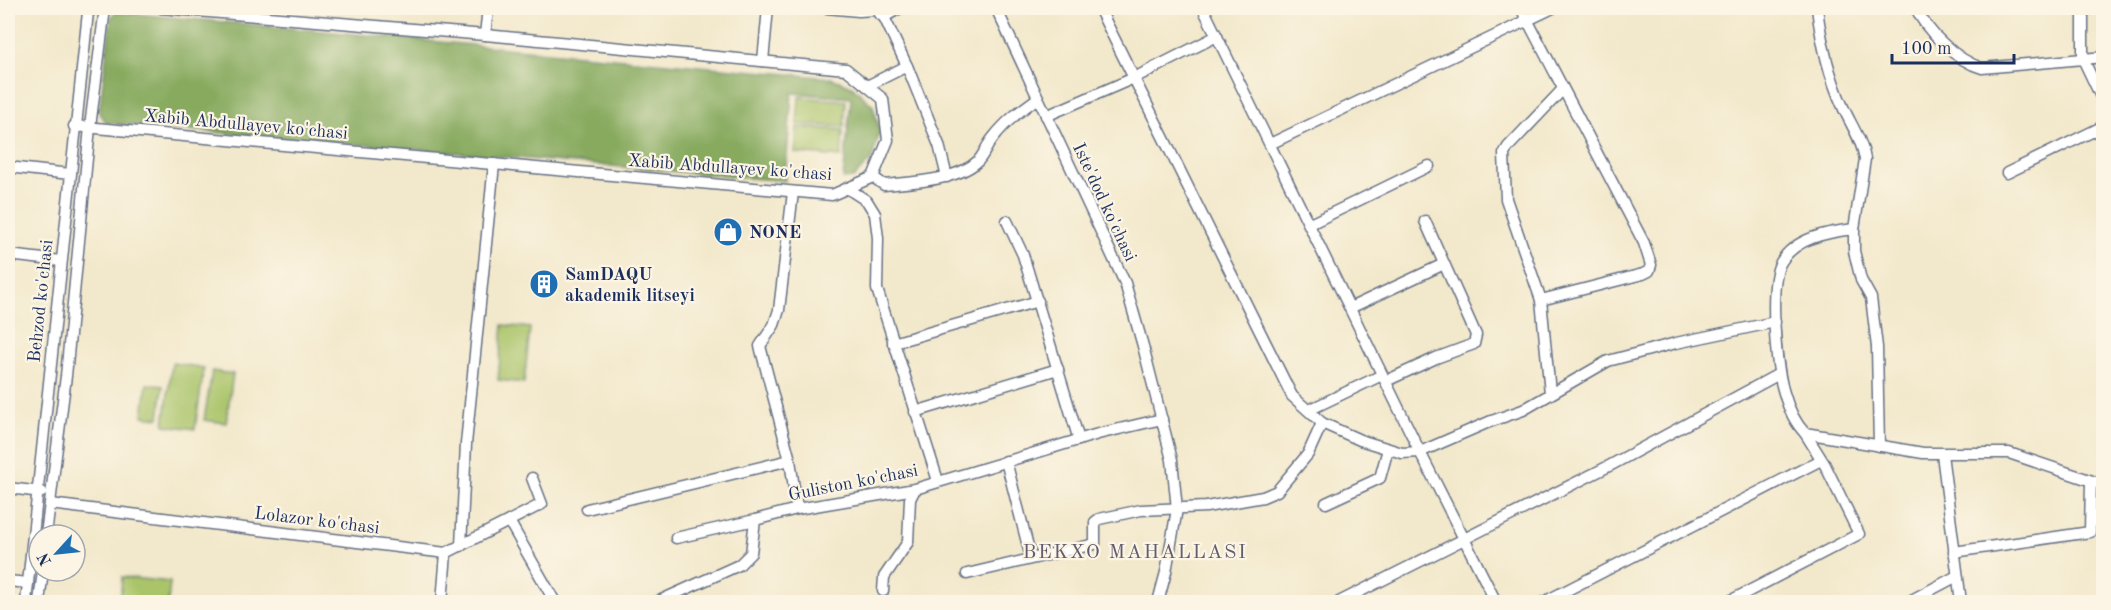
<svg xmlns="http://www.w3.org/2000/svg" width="2111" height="610" font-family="'Old Standard TT',serif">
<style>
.green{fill:#aac46a;stroke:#627a64;stroke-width:1.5}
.forest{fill:#87aa5e;stroke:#516c5e;stroke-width:1.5}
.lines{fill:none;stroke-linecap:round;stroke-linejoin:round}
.minor-casing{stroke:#667084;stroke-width:13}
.minor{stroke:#fff;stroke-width:10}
.labels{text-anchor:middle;stroke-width:4.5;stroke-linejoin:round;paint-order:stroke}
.street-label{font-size:18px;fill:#1b2f5e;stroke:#fcf5e5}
.poi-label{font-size:18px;font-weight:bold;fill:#1b2f5e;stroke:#fcf5e5;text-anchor:start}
.neighbourhood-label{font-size:20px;letter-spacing:1.5px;fill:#625e6f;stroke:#fcf5e5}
</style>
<rect width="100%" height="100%" fill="#fcf5e5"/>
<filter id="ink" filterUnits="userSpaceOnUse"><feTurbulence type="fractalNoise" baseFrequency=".0167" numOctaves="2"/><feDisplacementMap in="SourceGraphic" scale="12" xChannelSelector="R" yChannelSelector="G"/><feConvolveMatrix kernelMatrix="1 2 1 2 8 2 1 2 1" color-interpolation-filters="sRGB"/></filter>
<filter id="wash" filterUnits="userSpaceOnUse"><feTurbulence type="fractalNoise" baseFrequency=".008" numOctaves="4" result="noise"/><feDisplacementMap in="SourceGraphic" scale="24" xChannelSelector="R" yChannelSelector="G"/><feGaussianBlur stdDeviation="1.35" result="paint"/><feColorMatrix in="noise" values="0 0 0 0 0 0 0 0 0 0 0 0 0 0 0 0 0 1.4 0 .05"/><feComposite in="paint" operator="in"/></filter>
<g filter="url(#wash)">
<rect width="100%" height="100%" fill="#f2e8cb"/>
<g class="green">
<path d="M 799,97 L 846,101 L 844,127 L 797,124 Z"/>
<path d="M 797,127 L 843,130 L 841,157 L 795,153 Z"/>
<path d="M 503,325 L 530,328 L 524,383 L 498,380 Z"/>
<path d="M 172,363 L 204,368 L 195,429 L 164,425 Z"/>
<path d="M 212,371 L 233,374 L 226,423 L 204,420 Z"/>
<path d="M 147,384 L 163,386 L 159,418 L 143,416 Z"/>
<path d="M 122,577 L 170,582 L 168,602 L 120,602 Z"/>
</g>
<path class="forest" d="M 115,12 L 831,78 L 852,86 L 873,106 L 880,131 L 872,159 L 853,178 L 843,179 L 851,98 L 792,93 L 785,181 L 107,123 L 99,113 L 111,18 Z"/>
</g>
<g filter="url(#ink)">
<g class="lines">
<g class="minor-casing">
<g id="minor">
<path d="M 826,8 L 859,11 L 874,10 L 873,8"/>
<path d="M 932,8 L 933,10"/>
<path d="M 996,8 L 1125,283 L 1143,346 L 1172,460 L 1177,509 L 1166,572 L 1158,602"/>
<path d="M 1099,8 L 1292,396 L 1322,423 L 1360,440 L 1402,453 L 1420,452 L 1489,422 L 1523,410 L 1608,361 L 1676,343 L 1775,322"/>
<path d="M 1203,8 L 1420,452 L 1496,602"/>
<path d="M 1521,8 L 1644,243 L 1651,265 L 1649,271 L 1643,274 L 1541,300"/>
<path d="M 1817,8 C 1821,41 1829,76 1843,107 C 1851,125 1862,140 1865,159 L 1854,229 L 1854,251 L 1861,280 L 1871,298 L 1877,347 L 1879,446"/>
<path d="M 1916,8 C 1926,31 1957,61 1982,68 L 2083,59 L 2104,103"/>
<path d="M 2083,8 L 2083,59 L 2104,57"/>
<path d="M 879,14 L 884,17 L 900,8"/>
<path d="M 485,35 L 488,8"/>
<path d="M 763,61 L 768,8"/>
<path d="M 907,66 L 939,145 L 947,177"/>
<path d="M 867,86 L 907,66 L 884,17"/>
<path d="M 1046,116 L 1134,78 L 1217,36"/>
<path d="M 74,126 L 832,195 L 873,177 L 888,140 L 883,99 L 846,69 L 485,35 L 161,8"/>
<path d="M 1270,144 L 1553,8"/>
<path d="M 8,167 L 70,174"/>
<path d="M 2007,173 L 2104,126"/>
<path d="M 873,177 L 884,185 C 911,182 957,181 978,161 C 984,155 987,145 993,138 C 1006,121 1021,110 1038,98"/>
<path d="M 847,188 L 867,201 L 875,214 L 878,238 L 877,289 L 938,481"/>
<path d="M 793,192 L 779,310 L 774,325 L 760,346 L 790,460 L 797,509"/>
<path d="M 1007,221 L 1023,255 L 1079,440"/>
<path d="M 1310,224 L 1429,166"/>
<path d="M 1854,229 C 1828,232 1795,238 1781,262 C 1768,284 1776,368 1784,393 C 1788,407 1795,423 1805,433 L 1923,453 L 2009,453 L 2104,485"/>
<path d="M 8,255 L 61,261"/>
<path d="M 1350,308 L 1444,264"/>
<path d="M 893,343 L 1038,301"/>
<path d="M 1386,381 L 1436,358 L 1474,344 L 1476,335 L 1425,221"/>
<path d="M 1550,393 L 1541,300 L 1506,199 L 1504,154 L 1508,147 L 1563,89"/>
<path d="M 1309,410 L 1382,375"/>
<path d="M 915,412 L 1058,369"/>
<path d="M 1942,454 L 1961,602"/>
<path d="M 1006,461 L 1031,558"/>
<path d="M 8,488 L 42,492"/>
<path d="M 1326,503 L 1380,478 L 1388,449"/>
<path d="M 50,504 L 446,553 L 542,504 L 532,478"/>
<path d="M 587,509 L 790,460"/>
<path d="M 509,521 L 555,602"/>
<path d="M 46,535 L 66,376 L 90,127 L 105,8"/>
<path d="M 676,538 L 755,520"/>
<path d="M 461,546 L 466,444 L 494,164"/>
<path d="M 1954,552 L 2090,532 L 2091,481"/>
<path d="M 967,574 L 1095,544 L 1095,522 L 1099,519 L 1141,510 L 1206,507 L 1263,497 L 1277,491 L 1308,454 L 1322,423"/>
<path d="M 8,581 L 28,583"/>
<path d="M 883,591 L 884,577 L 908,542 L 910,499 L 915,489"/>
<path d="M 26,602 L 88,12 L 96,8"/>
<path d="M 39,602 L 43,571"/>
<path d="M 442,602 L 446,553"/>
<path d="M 657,602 L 739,565 L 751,553 L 755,520 L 797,509 L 915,489 L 1098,434 L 1162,419"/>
<path d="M 1339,602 L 1611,465 L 1779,374"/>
<path d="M 1544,602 L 1821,460"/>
<path d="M 1728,602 L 1859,534 L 1825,465 L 1805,433"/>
<path d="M 1908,602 L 1957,576"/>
</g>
</g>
<use href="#minor" class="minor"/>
</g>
</g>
<defs>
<g id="shop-disc" transform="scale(1.5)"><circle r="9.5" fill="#1f6fb2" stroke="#fcf5e5"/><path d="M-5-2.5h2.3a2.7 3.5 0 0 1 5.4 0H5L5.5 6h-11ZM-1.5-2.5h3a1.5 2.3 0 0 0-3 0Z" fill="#fff"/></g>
<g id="building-disc" transform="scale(1.5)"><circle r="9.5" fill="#1f6fb2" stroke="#fcf5e5"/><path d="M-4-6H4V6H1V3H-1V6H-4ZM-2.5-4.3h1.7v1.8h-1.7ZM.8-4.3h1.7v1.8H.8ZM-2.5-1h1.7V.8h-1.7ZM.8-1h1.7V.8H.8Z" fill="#fff"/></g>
</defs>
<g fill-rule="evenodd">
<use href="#shop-disc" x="728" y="232"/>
<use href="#building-disc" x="544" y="284"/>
</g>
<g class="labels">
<g class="street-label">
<text transform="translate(246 124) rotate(5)" y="6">Xabib Abdullayev ko'chasi</text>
<text transform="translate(730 167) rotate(4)" y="6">Xabib Abdullayev ko'chasi</text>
<text transform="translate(1105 202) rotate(65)" y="6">Iste'dod ko'chasi</text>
<text transform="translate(40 301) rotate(-84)" y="6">Behzod ko'chasi</text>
<text transform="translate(853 482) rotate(-11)" y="6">Guliston ko'chasi</text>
<text transform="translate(317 520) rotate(7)" y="6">Lolazor ko'chasi</text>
</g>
<g class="poi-label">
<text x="749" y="238">NONE</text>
<text x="565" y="280">SamDAQU<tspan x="565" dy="21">akademik litseyi</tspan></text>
</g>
<g class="neighbourhood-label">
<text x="1135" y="558">BEKXO MAHALLASI</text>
</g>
</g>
<rect width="2111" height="610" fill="none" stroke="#fcf5e5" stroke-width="30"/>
<g transform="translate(57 553) rotate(243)"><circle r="28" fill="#fcf5e5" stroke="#a2a6af" stroke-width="1.5"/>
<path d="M0-4.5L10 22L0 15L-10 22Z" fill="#1f6fb2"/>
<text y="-9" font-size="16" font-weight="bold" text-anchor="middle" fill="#1b2f5e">N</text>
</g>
<path d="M1892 54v9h122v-9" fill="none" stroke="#1b2f5e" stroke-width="3"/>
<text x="1901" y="54" font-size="18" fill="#1b2f5e" stroke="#fcf5e5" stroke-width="4.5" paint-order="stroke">100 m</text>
</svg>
